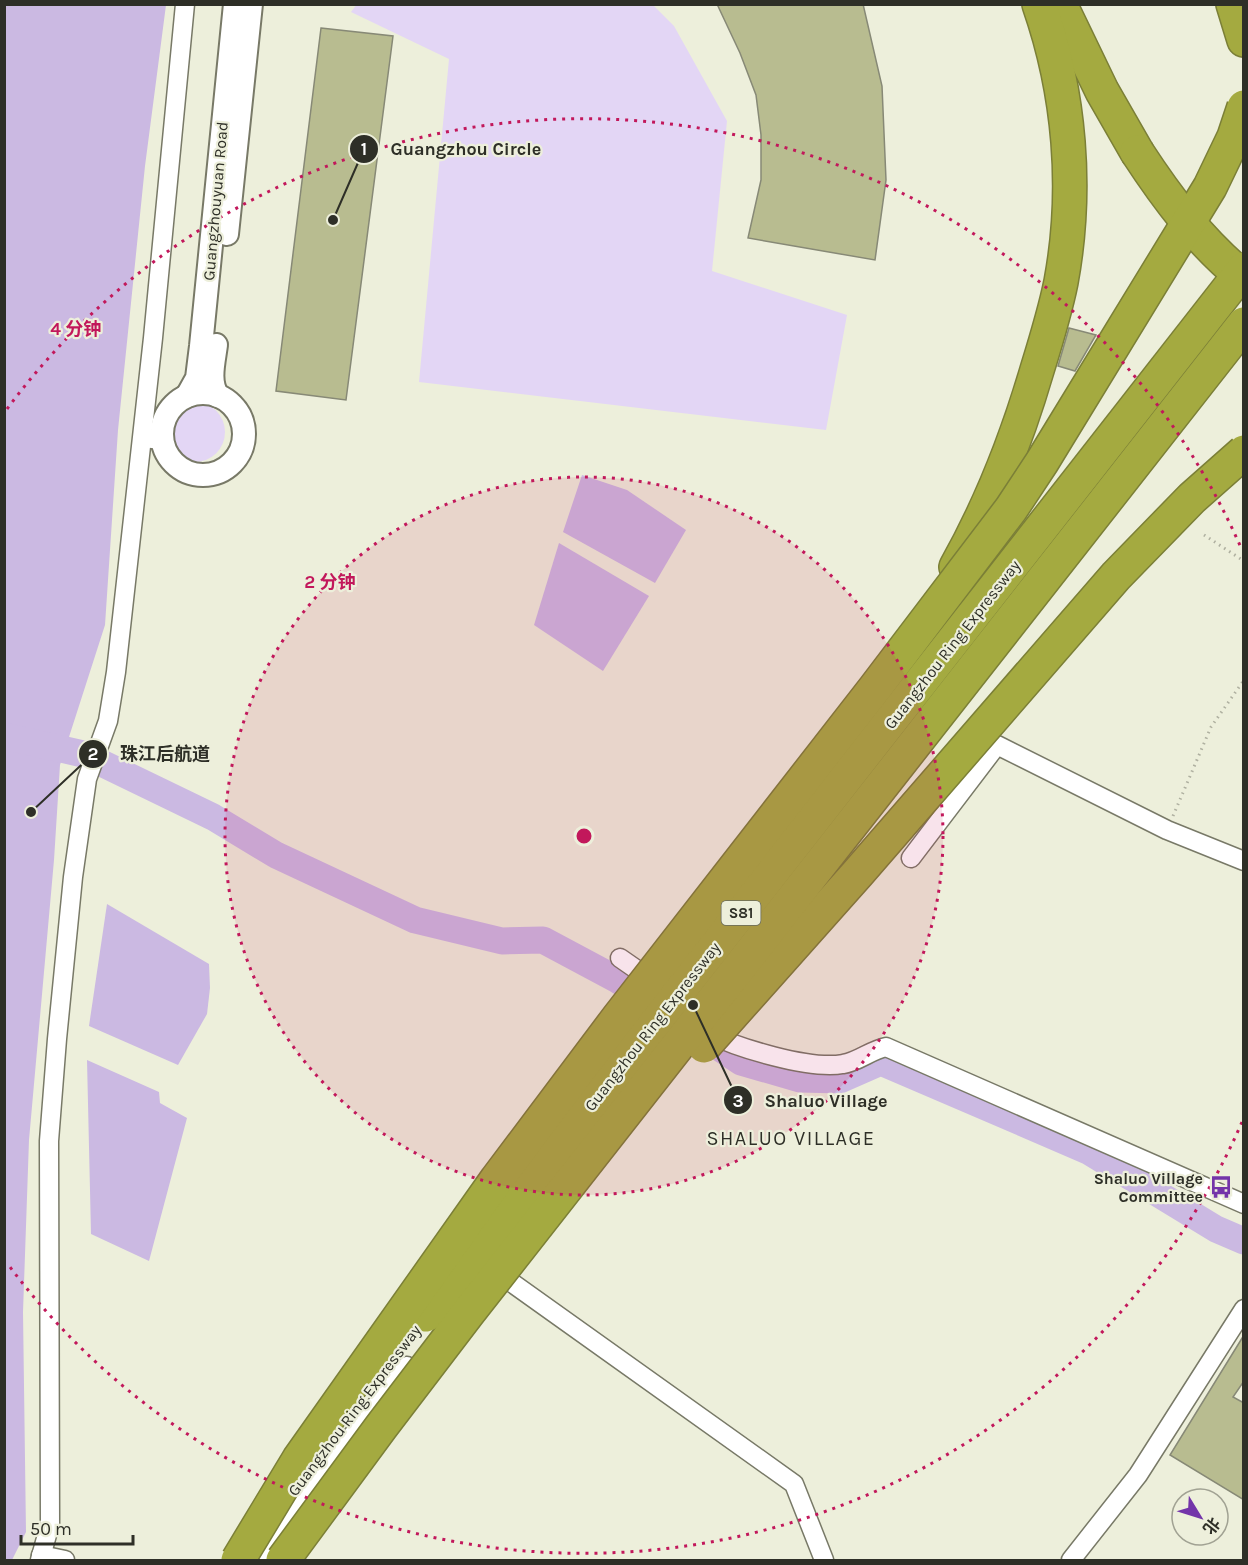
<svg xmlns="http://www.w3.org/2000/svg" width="1248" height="1565" font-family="Karla,'Noto Sans SC',sans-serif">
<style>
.green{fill:#e3d6f5}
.water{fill:#cbb9e2}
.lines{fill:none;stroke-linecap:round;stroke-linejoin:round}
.river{stroke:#cbb9e2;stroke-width:27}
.building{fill:#b8bc90;stroke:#878976;stroke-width:1.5}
.minor-casing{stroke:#787967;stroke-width:21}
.tertiary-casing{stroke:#787967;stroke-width:26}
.motorway-casing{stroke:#7b7f37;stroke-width:36}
.path{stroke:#afb0a0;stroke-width:3;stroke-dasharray:1.5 4.5;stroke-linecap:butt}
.minor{stroke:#fff;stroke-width:18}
.tertiary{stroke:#fff;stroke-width:22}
.motorway{stroke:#a4aa40;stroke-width:33}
.motorway-bridge-casing{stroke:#7b7f37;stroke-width:36;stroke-linecap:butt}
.motorway-bridge{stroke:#a4aa40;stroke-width:33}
.ring{fill:none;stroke:#c2185b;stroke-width:3;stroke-dasharray:3 6}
.labels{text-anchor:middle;stroke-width:4.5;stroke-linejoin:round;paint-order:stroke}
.shield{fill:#edefdb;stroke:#67695d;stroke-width:1.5}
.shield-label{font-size:15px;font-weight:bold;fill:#2e2f27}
.street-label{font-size:16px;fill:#2e2f27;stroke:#edefdb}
.poi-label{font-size:16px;font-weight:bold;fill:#2e2f27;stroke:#edefdb;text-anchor:end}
.quarter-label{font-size:20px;letter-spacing:1.5px;fill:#2e2f27;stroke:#edefdb}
.centre{fill:#c2185b;stroke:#edefdb;stroke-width:3}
.ring-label{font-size:18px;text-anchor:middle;font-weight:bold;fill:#c2185b;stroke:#edefdb;stroke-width:4.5;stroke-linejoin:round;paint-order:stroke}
.leader{fill:none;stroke:#2e2f27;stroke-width:2}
.callout-dot{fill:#2e2f27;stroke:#edefdb;stroke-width:2}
.mark-label{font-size:18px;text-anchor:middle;font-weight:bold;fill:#fff}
.callout-label{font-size:18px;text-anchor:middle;font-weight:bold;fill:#2e2f27;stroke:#edefdb;stroke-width:4.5;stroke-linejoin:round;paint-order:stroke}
</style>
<rect width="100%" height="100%" fill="#edefdb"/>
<g class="green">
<path d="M 357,4 L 653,5 L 674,26 L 727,121 L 712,271 L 847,315 L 826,430 L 419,382 L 449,59 L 351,12 Z"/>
<circle cx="195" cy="432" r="30"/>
</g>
<g class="water">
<path d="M 5,4 L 166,5 L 145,166 L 118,430 L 105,625 L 60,765 L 54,860 L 29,1140 L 23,1312 L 26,1532 L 12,1560 L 4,1560 Z"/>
<path d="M 582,475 L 627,490 L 686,530 L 655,583 L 563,532 Z"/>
<path d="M 559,543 L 649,596 L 603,671 L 534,625 Z"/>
<path d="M 107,904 L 209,964 L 210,988 L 207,1014 L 178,1065 L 89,1026 Z"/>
<path d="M 87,1060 L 159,1092 L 160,1103 L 187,1118 L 149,1261 L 91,1234 Z"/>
</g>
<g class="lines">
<g class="river">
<path d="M 4,736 L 83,754 L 213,817 L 276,855 L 415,920 L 502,941 L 543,940 L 616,979 L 654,1004"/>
<path d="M 691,1029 L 741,1062 L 800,1079 L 840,1080 L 881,1062 L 1088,1151 L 1216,1229 L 1244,1241"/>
</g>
</g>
<g class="building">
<path d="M 717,4 L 863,4 L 882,86 L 886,180 L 875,260 L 748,238 L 761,180 L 761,135 L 756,95 L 740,53 Z"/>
<path d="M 321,28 L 393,36 L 346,400 L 276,391 Z"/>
<path d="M 1069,328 L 1096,335 L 1075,371 L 1058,366 Z"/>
<path d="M 1244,1335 L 1244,1381 L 1233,1397 L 1244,1403 L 1244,1500 L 1170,1455 Z"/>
</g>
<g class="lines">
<g class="minor-casing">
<g id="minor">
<path d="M 143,438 L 162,440"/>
<path d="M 1005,602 L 1043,552"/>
<path d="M 911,858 L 997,745 L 1167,830 L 1244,861"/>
<path d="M 620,958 L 656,983"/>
<path d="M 708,1033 C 737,1048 810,1070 843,1064 C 858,1062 871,1050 886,1047 L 1244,1204"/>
<path d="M 494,1270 L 794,1484 L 824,1560"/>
<path d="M 41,1555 L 65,1560"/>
<path d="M 40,1560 L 50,1524 L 49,1141 L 57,1039 L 73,877 L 87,779 L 108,721 L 116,672 L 153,338 L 185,4"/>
<path d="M 262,1560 L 308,1492 L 407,1366"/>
<path d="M 1071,1560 L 1138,1475 L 1244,1309"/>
</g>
</g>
<g class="tertiary-casing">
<g id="tertiary">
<path d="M 227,234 L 251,4"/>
<path d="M 216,345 C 214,361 208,382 218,396"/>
<circle cx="203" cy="434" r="41"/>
<path d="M 187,396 L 197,378 L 201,346 L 235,4"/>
</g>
</g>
<g class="motorway-casing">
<g id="motorway">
<path d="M 1060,4 L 1102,91 L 1137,152"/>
<path d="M 1233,4 L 1244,40"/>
<path d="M 956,567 C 991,505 1017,438 1037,370 C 1046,341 1055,312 1061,282 C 1078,190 1070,93 1039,4"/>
</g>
</g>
<g class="path">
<path d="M 1204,535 L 1244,561"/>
<path d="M 1173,816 L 1211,727 L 1244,680"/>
</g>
<use href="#minor" class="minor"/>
<use href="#tertiary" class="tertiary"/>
<use href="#motorway" class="motorway"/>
<g class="motorway-bridge-casing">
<g id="motorway-bridge">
<path d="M 1137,152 C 1167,198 1200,242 1244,278"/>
<path d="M 704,1046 L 858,873 L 1116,576 L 1192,498 L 1244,452"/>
<path d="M 426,1315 L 1244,269"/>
<path d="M 238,1560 L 299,1459 L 497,1179 L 618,1018 L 875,688 L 1011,509 L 1042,462 L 1210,187 L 1234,137 L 1244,107"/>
<path d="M 283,1560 L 381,1427 L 468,1313 L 1244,324"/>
</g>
</g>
<use href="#motorway-bridge" class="motorway-bridge"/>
</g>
<circle cx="584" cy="836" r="359" fill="#c2185b" fill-opacity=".12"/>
<g class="ring">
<circle cx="584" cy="836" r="359"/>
<path d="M1242 1122A718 718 0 0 1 7 1263M7 409A718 718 0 0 1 1242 550"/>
</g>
<defs>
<g id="bus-bare" transform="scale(1.8)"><path d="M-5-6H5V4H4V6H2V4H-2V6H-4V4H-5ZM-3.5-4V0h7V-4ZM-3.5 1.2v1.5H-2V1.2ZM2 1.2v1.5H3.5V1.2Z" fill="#7334a9" stroke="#edefdb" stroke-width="2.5" paint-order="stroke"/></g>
</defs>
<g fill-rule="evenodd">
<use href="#bus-bare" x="1221" y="1187"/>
</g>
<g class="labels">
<rect class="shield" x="721.5" y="901" width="39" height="24" rx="4.5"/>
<g class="shield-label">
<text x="741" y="918">S81</text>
</g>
<g class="street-label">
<text transform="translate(215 201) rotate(-85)" y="6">Guangzhouyuan Road</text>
<text transform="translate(952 644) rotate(-52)" y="6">Guangzhou Ring Expressway</text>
<text transform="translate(652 1026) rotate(-52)" y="6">Guangzhou Ring Expressway</text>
<text transform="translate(354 1410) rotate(-53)" y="6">Guangzhou Ring Expressway</text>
</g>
<g class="poi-label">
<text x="1203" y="1184">Shaluo Village<tspan x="1203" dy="18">Committee</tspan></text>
</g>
<g class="quarter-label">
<text x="791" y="1145">SHALUO VILLAGE</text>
</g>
</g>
<circle cx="584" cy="836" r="9" class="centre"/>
<g class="ring-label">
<text x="76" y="335">4 分钟</text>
<text x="330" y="588">2 分钟</text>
</g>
<path class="leader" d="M333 220L364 149M31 812L93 754M693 1005L738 1100"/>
<g class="callout-dot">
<circle cx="333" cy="220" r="6"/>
<circle cx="31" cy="812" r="6"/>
<circle cx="693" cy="1005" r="6"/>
<circle cx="364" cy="149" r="15"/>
<circle cx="93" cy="754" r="15"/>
<circle cx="738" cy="1100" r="15"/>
</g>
<g class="mark-label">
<text x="364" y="155">1</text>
<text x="93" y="760">2</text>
<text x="738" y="1107">3</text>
</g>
<g class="callout-label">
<text x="466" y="155">Guangzhou Circle</text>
<text x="165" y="760">珠江后航道</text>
<text x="826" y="1107">Shaluo Village</text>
</g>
<rect width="1248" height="1565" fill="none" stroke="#2e2f27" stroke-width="12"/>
<g transform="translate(1200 1517) rotate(128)"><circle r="28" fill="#edefdb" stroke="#a1a293" stroke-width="1.5"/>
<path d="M0-4.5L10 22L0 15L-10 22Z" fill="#7334a9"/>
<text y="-9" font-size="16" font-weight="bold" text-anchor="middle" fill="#2e2f27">北</text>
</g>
<path d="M21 1535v9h112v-9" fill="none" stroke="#2e2f27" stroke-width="3"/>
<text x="30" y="1535" font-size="18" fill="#2e2f27" stroke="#edefdb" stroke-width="4.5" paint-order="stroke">50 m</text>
</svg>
